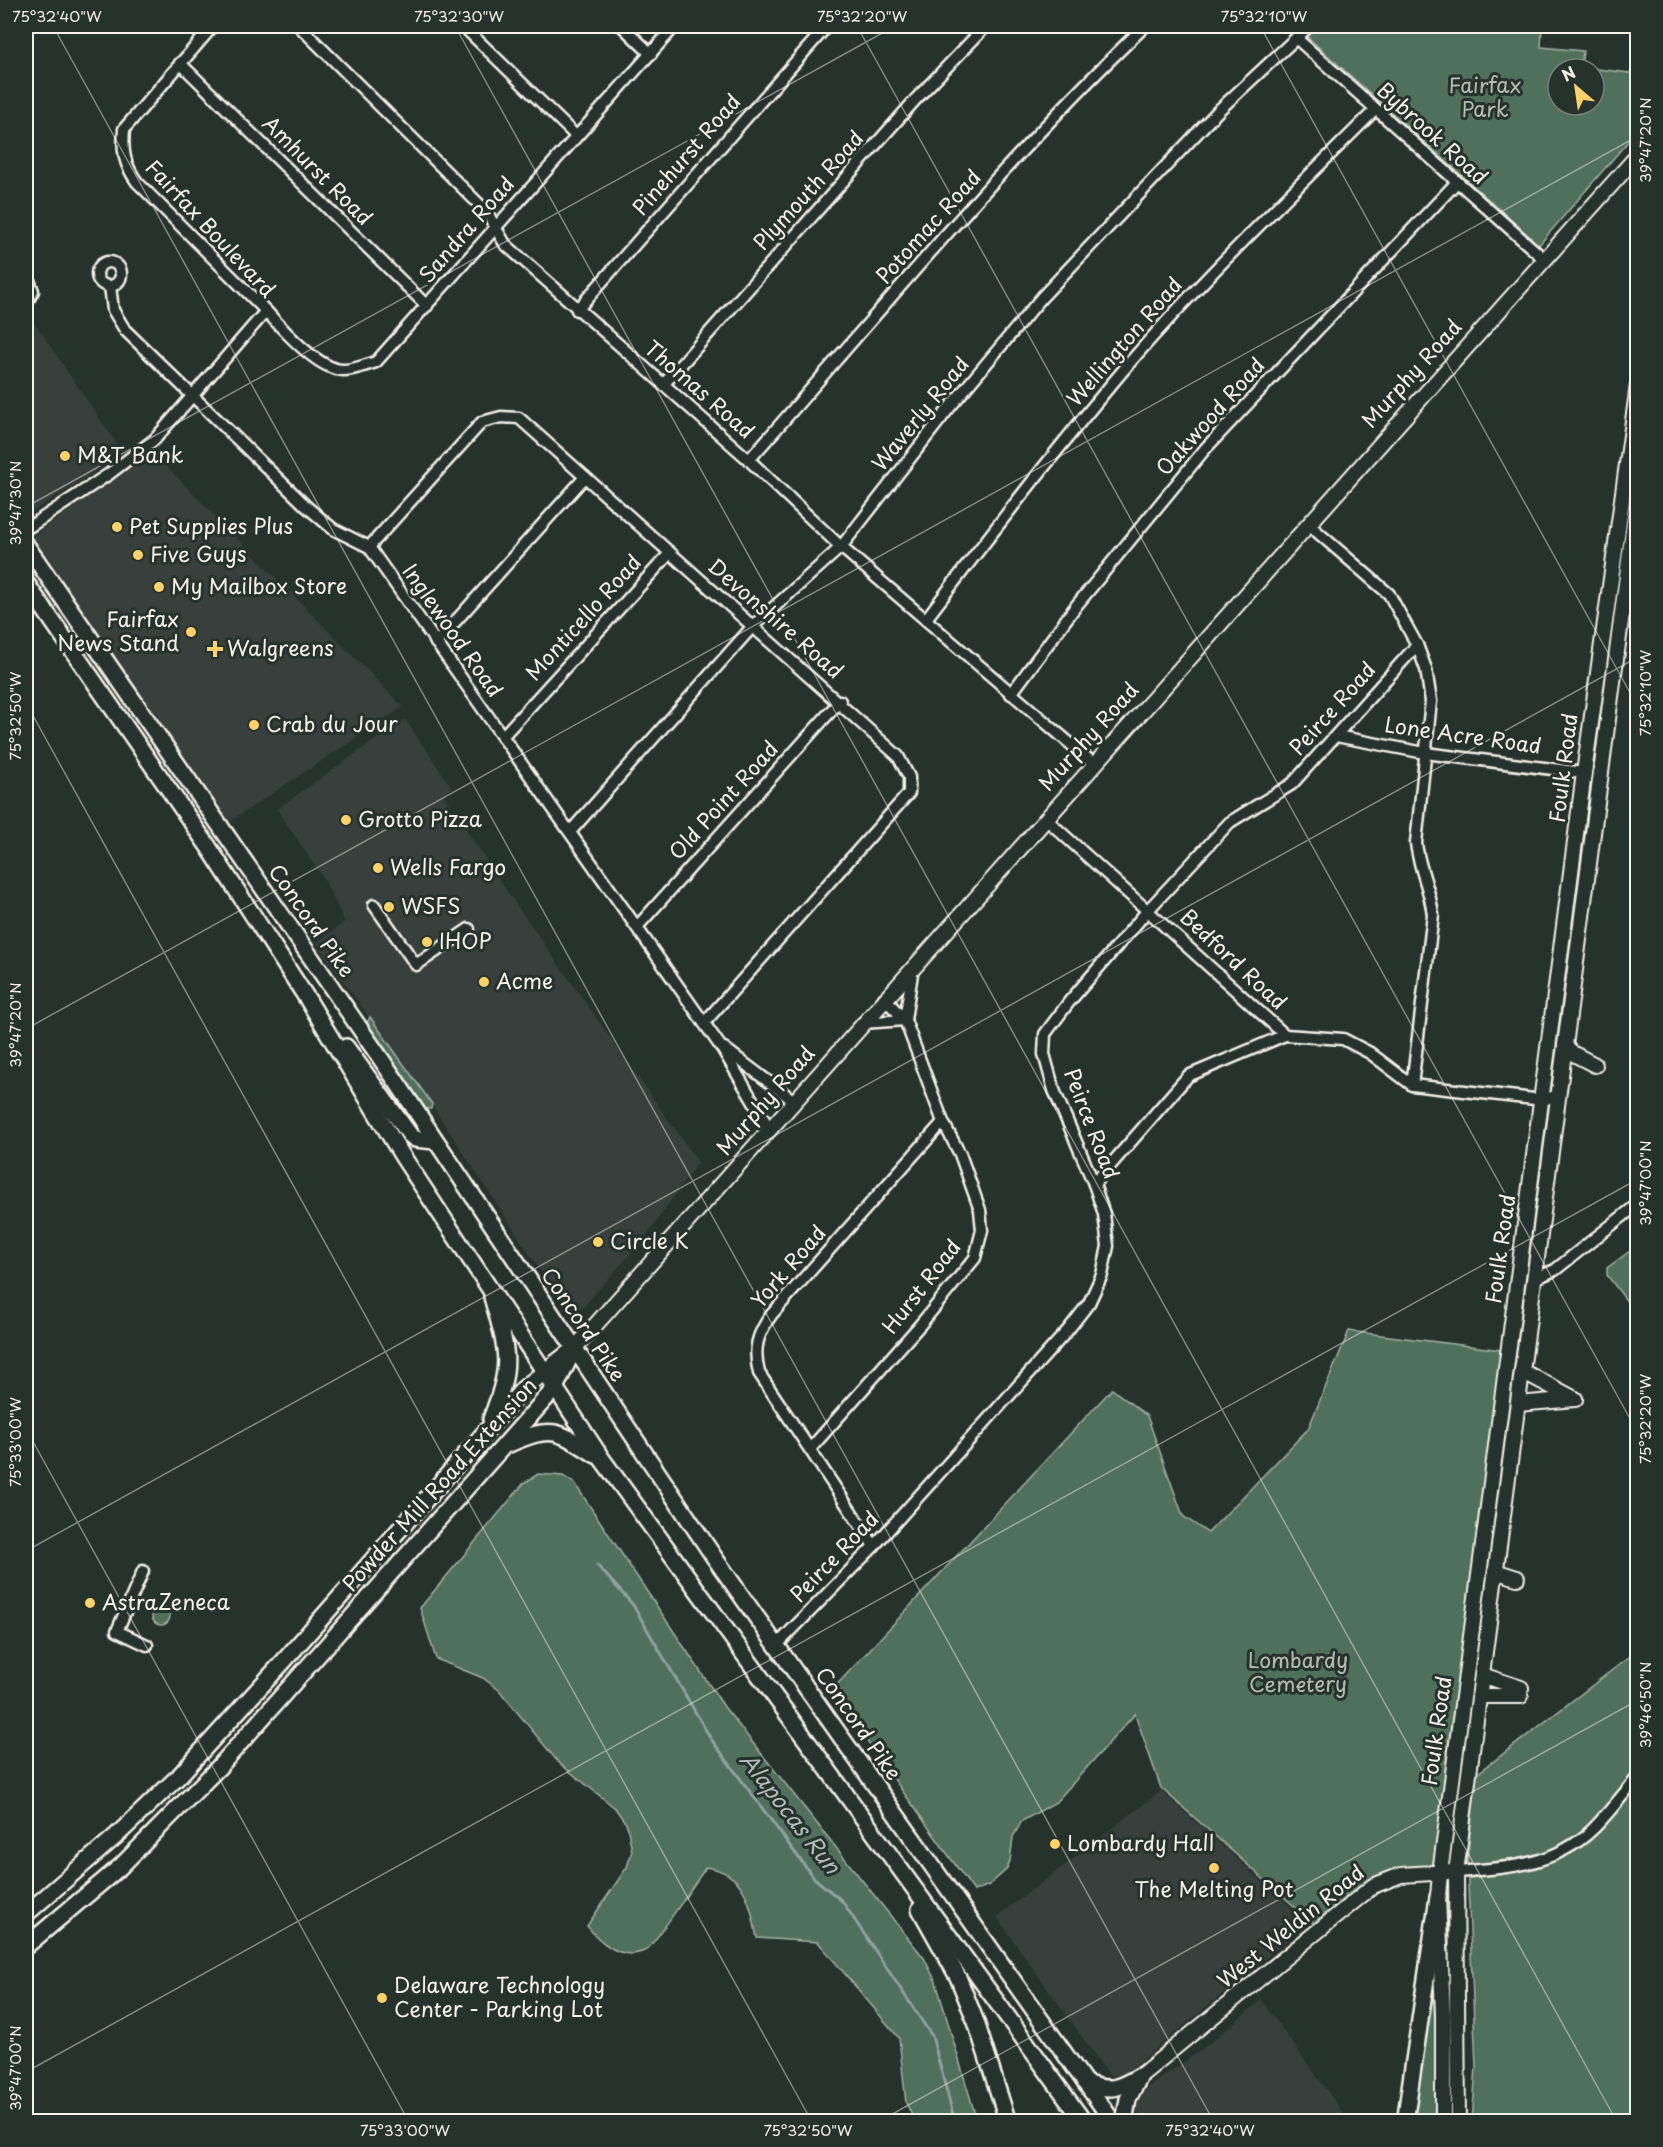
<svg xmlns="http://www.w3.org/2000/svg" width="1663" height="2147" font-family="'Playpen Sans',sans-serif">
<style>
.built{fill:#39403e}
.green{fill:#4f705a;stroke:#a2b0a1;stroke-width:1.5;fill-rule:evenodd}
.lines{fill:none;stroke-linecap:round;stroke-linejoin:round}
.stream{stroke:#91a0a2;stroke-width:3}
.minor-casing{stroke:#f4f1e8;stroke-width:15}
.major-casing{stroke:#f4f1e8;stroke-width:18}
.highway-casing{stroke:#f4f1e8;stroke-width:20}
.minor{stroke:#26332d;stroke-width:10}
.major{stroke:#26332d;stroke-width:14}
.highway{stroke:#26332d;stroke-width:15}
.ticks{fill:none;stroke:#f4f1e8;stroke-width:1.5;stroke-opacity:0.45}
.poi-dot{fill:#ffd166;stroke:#26332d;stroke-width:2}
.labels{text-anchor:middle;stroke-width:6;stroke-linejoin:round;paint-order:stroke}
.park-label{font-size:21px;fill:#b2bdaf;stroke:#26332d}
.street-label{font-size:21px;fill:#f4f1e8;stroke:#26332d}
.poi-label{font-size:21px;fill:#f4f1e8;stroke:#26332d;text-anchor:start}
.water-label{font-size:22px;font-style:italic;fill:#b2bbba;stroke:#26332d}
.neatline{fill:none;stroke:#f4f1e8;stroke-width:2}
.ticks-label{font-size:15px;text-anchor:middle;fill:#f4f1e8}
</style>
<rect width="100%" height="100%" fill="#26332d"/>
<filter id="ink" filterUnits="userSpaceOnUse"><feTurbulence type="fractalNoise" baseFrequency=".0167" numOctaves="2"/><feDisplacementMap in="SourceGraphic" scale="12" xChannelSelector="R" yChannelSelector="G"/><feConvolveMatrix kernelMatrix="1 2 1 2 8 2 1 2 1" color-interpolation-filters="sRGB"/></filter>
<g filter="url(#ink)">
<g class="built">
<path d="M 31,318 L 121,450 L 88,476 L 29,514 L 26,512 L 26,324 Z"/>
<path d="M 151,451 L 403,707 L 226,824 L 32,537 Z"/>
<path d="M 405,719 L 452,788 L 443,795 L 511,897 L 698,1162 L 643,1240 L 582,1308 L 577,1310 L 562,1303 L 428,1099 L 316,943 L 345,922 L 325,881 L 277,809 Z"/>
<path d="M 1161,1791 L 1308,1923 L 1125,2074 L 1110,2076 L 997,1917 Z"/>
<path d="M 1261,2000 L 1349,2121 L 1144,2121 L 1135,2109 L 1139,2094 L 1205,2047 Z"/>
</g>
<g class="green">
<path d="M 1314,26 L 1542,26 L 1541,47 L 1583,51 L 1581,67 L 1637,74 L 1637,131 L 1539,245 L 1304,34 ZM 1558,69 L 1594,69 L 1594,105 L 1558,105 Z"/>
<path d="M 370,1017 L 432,1104 L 431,1109 L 426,1109 L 367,1023 Z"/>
<path d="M 1637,1246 L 1637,1310 L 1631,1307 L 1607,1275 L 1607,1268 Z"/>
<path d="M 1349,1331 L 1509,1351 L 1440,1873 L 1401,1875 L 1320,1929 L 1161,1788 L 1135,1714 L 1056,1802 L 1022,1821 L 1013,1837 L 1010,1861 L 1006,1870 L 989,1885 L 974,1891 L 831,1691 L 1112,1389 L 1147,1416 L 1183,1516 L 1208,1533 L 1308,1429 Z"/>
<path d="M 538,1474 L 563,1476 L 575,1484 L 725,1708 L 924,1958 L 936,1982 L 977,2121 L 915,2121 L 906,2103 L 899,2038 L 818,1942 L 757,1938 C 750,1903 746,1873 706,1867 C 697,1880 654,1945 646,1950 C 623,1962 601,1943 587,1926 L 627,1867 L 632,1851 L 627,1825 L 615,1808 L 558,1762 L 499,1690 L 483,1678 L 436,1659 L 420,1608 L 524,1483 Z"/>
<circle cx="161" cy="1616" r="9"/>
<path d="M 1637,1651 L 1637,2121 L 1472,2122 L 1476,2067 L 1467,1861 L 1477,1774 Z"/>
<path d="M 1433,1975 L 1437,2069 L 1434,2121 L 1413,2122 Z"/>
</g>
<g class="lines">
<path class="stream" d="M 597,1565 L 633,1605 L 711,1739 L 813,1877 L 842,1901 L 932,2036 L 955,2122"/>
<g class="minor-casing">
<g id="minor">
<path d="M 299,26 L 486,211 L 505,244 L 749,460 L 841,547 L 1094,764"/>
<path d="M 463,26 L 576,136"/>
<path d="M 622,26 L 651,54"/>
<path d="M 1296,38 L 1543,258"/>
<path d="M 180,63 L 427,306"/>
<circle cx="109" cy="274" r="12"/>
<path d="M 26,272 L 33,291 L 26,304"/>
<path d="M 110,286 L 113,310 L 125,330 L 307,507 L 333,529 L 369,547 L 723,1050 L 769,1128"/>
<path d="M 577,310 L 827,26"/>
<path d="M 266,311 C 282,328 319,371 344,370 C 354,370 366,365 376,362 L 675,26"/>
<path d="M 663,385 L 916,99 L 986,26"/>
<path d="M 749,460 C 877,315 1005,159 1145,26"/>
<path d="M 1308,524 L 1389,594 L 1417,645 L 1426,669 L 1431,701 L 1416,843 C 1419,870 1430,887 1433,915 L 1412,1085"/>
<path d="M 26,529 L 109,474 L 155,439 L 266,311 L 137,182 C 124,164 122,151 124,129 L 213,26"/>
<path d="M 369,547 L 482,422 L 501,417 L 519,418 L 898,756 L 909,777 L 909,793 L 704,1023"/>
<path d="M 926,619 C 993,531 1060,444 1132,360 C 1208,273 1293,192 1375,110"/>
<path d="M 436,643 L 585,477"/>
<path d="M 1011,694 L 1076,606 L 1205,449 L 1457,182"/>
<path d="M 1336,736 L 1425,753 L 1584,773"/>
<path d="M 502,737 L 670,553"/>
<path d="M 1045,818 L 1285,1035 L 1343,1039 L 1370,1053 L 1412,1085 L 1543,1100 L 1558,1095"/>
<path d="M 570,832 L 753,626 L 841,547 L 950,407 L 1042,297 L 1219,110 L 1309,26"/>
<path d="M 374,905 L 416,965 L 469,929"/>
<path d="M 637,927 L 840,701"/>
<path d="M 905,1020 L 913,967"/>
<path d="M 862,1023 L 905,1020"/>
<path d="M 724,1048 L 794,1101"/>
<path d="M 1094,1184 L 1188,1076 L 1285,1035"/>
<path d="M 1534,1279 L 1555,1270 L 1638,1204"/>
<path d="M 811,1448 L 920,1325 L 975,1258 L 982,1230 L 980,1210 L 960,1154 L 943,1122 L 905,1020 L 884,998"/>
<path d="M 874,1546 L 759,1373 C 753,1349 757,1334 772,1314 L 943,1122"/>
<path d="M 143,1571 L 117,1631 L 147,1645"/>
<path d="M 777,1645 L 874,1546 L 1068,1330 L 1089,1303 L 1102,1275 L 1108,1246 L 1104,1214 L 1094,1184 L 1054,1090 L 1044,1054 L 1045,1034 L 1069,1002 L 1149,909 L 1230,822 L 1292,784 L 1417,645"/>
<path d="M 1456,1872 C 1506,1868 1555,1866 1593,1829 C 1609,1813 1623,1794 1638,1777"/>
</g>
</g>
<g class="major-casing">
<g id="major">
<path d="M 1565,1045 L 1570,1052 L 1595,1065"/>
<path d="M 574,1349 L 1638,155"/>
<path d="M 1522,1371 L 1575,1399"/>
<path d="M 1518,1404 L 1575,1399"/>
<path d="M 1495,1571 L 1517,1578"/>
<path d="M 1482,1675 L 1521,1688"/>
<path d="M 1479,1696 L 1521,1696"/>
<path d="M 1140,2076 L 1373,1886 L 1401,1875 L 1448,1872"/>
<path d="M 1443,2122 L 1443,2014 L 1438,1897 L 1440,1873 L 1584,773 L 1638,385"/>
<path d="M 1458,2122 L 1456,1872 L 1638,492"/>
</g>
</g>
<g class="highway-casing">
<g id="highway">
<path d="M 26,545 L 392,1075 L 714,1557 L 1113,2122"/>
<path d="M 26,583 L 208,846 L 308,1000 L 403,1157 L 602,1459 L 1084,2122"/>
<path d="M 346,1047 L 410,1135 L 415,1139 L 435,1141"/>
<path d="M 491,1419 C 513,1364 508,1353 492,1297"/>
<path d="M 509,1444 C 553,1425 557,1430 596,1455"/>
<path d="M 920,1909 L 958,1977 L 976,2022 L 1008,2122"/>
<path d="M 26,1914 L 116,1836 L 179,1776 L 283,1662 L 523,1389 L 571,1351"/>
<path d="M 26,1946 L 120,1867 L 218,1768 L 555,1388 L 574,1349"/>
<path d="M 1085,2083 C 1111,2092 1117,2089 1140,2076"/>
<path d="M 1124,2122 L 1128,2099 L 1140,2076"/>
<path d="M 1405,2122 L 1438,1897"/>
</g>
</g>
<use href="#minor" class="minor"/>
<use href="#major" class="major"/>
<use href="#highway" class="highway"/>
</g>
</g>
<path class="ticks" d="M 53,26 L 1214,2122M 455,26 L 1617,2122M 857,26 L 1638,1433M 1260,26 L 1638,707M 26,507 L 895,26M 26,703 L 812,2122M 26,1029 L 1638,136M 26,1429 L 409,2122M 26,1551 L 1638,657M 26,2072 L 1638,1179M 878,2122 L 1638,1700"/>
<g class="poi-dot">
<circle cx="65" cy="456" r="6"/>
<circle cx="117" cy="527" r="6"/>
<circle cx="138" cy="555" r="6"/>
<circle cx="159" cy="587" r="6"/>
<circle cx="191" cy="632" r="6"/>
<path d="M212 640h6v6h6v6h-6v6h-6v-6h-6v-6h6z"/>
<circle cx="254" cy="725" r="6"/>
<circle cx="346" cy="820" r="6"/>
<circle cx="378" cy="868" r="6"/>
<circle cx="389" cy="907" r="6"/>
<circle cx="427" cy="942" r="6"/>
<circle cx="484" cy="982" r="6"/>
<circle cx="598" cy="1242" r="6"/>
<circle cx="90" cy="1603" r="6"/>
<circle cx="1055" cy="1844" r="6"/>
<circle cx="1214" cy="1868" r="6"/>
<circle cx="382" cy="1998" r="6"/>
</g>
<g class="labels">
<g class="park-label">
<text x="1485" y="93">Fairfax<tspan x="1485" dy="24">Park</tspan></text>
<text x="1298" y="1668">Lombardy<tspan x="1298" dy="24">Cemetery</tspan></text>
</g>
<g class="street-label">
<text transform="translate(1432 134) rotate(42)" y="7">Bybrook Road</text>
<text transform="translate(687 155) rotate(-49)" y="7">Pinehurst Road</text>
<text transform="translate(317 171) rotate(45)" y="7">Amhurst Road</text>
<text transform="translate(809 191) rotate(-48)" y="7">Plymouth Road</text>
<text transform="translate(929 227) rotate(-48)" y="7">Potomac Road</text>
<text transform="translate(210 229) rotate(47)" y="7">Fairfax Boulevard</text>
<text transform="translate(467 230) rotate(-49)" y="7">Sandra Road</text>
<text transform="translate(1125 342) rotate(-49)" y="7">Wellington Road</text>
<text transform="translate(1412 374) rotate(-48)" y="7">Murphy Road</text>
<text transform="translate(699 390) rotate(41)" y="7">Thomas Road</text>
<text transform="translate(921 414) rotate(-51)" y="7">Waverly Road</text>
<text transform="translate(1211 417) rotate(-48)" y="7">Oakwood Road</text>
<text transform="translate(584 618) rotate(-48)" y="7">Monticello Road</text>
<text transform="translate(775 619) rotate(41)" y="7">Devonshire Road</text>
<text transform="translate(452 631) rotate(55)" y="7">Inglewood Road</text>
<text transform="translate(1333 709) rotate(-48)" y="7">Peirce Road</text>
<text transform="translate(1463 736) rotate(8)" y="7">Lone Acre Road</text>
<text transform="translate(1089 737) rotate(-48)" y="7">Murphy Road</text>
<text transform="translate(1564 768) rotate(-83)" y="7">Foulk Road</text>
<text transform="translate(724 801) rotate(-48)" y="7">Old Point Road</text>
<text transform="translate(311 921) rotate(55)" y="7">Concord Pike</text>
<text transform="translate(1233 960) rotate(43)" y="7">Bedford Road</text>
<text transform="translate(766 1101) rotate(-49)" y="7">Murphy Road</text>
<text transform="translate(1091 1124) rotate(69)" y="7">Peirce Road</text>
<text transform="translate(1501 1249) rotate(-82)" y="7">Foulk Road</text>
<text transform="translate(789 1267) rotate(-49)" y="7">York Road</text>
<text transform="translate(922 1287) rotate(-52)" y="7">Hurst Road</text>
<text transform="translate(583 1325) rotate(56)" y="7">Concord Pike</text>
<text transform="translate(440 1485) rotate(-48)" y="7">Powder Mill Road Extension</text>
<text transform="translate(835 1557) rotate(-46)" y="7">Peirce Road</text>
<text transform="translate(858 1724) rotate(55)" y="7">Concord Pike</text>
<text transform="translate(1437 1731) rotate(-82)" y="7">Foulk Road</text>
<text transform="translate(1291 1927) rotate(-39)" y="7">West Weldin Road</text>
</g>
<g class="poi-label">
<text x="77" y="463">M&amp;T Bank</text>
<text x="129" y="534">Pet Supplies Plus</text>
<text x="150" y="562">Five Guys</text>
<text x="171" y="594">My Mailbox Store</text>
<text x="179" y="627" text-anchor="end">Fairfax<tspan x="179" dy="24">News Stand</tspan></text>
<text x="227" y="656">Walgreens</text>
<text x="266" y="732">Crab du Jour</text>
<text x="358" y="827">Grotto Pizza</text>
<text x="390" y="875">Wells Fargo</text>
<text x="401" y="914">WSFS</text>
<text x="439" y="949">IHOP</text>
<text x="496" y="989">Acme</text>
<text x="610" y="1249">Circle K</text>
<text x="102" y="1610">AstraZeneca</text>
<text x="1067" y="1851">Lombardy Hall</text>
<text x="1214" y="1897" text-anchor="middle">The Melting Pot</text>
<text x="394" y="1993">Delaware Technology<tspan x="394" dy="24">Center - Parking Lot</tspan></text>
</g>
<g class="water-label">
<text transform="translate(790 1813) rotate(52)" y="8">Alapocas Run</text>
</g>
</g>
<rect width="1663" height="2147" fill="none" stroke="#26332d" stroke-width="66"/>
<g transform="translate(1576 87) rotate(331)"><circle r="28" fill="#26332d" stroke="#787f78" stroke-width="1.5"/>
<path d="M0-4.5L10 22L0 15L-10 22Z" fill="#ffd166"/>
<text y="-9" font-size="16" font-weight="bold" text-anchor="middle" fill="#f4f1e8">N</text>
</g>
<rect x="33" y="33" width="1597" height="2081" class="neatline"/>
<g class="ticks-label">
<text x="57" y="22">75°32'40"W</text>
<text x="459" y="22">75°32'30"W</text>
<text x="862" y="22">75°32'20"W</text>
<text x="1264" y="22">75°32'10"W</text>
<text transform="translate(1646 140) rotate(-90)" y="5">39°47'20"N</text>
<text transform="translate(16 503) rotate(-90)" y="5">39°47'30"N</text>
<text transform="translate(1646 693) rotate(-90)" y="5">75°32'10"W</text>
<text transform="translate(16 716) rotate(-90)" y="5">75°32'50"W</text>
<text transform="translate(16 1025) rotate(-90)" y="5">39°47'20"N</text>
<text transform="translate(1646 1183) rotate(-90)" y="5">39°47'00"N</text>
<text transform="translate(1646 1419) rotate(-90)" y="5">75°32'20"W</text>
<text transform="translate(16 1442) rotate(-90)" y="5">75°33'00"W</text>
<text transform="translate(1646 1705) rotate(-90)" y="5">39°46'50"N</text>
<text transform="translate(16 2068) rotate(-90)" y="5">39°47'00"N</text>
<text x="405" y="2136">75°33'00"W</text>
<text x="808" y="2136">75°32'50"W</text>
<text x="1210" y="2136">75°32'40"W</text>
</g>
</svg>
